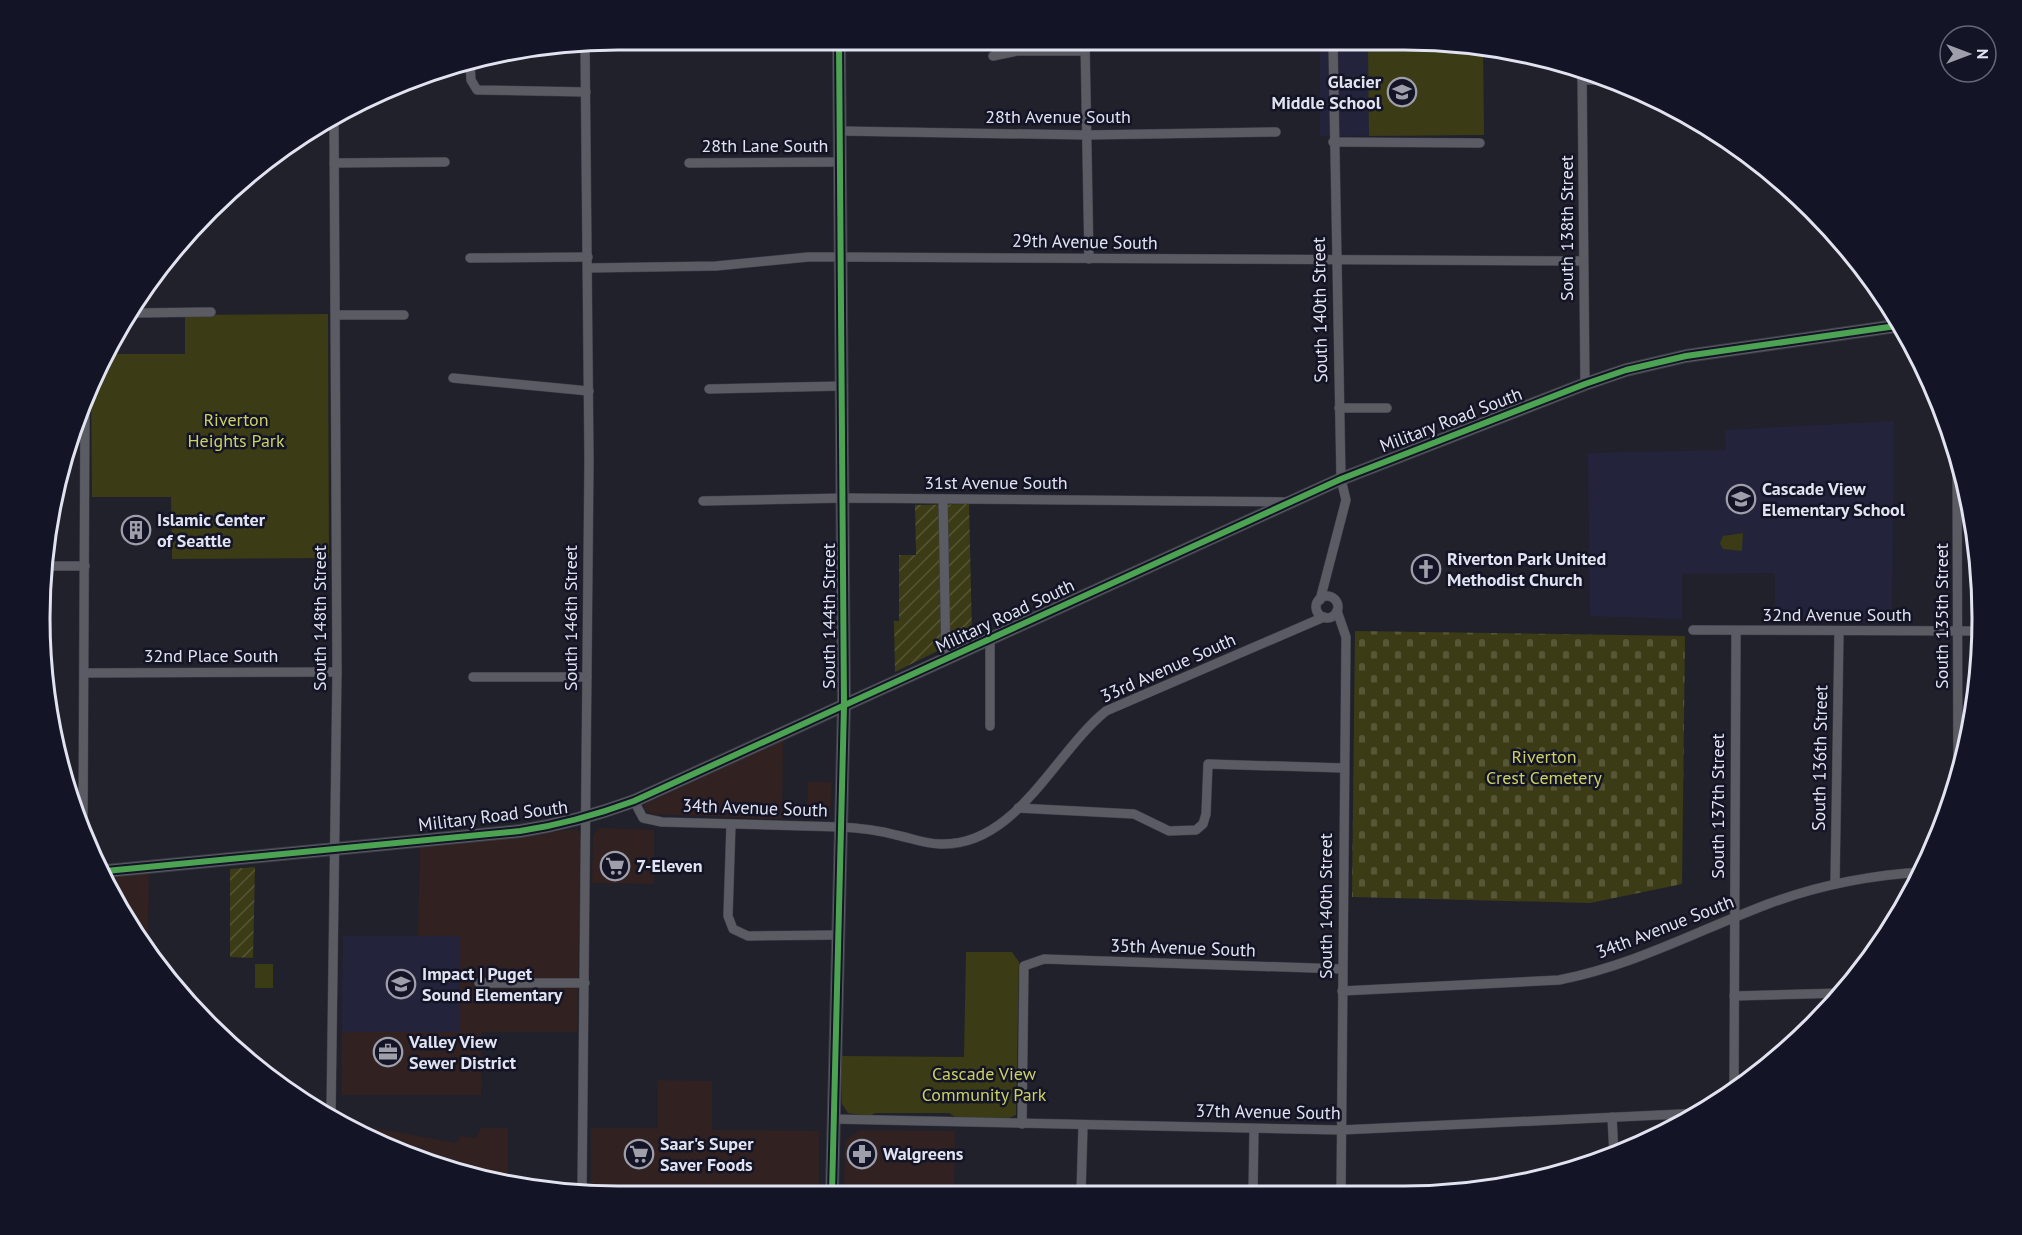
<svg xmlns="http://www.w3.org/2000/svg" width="2022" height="1235" font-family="'PT Sans',sans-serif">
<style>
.commercial{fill:#312121}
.built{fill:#23243b}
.cemetery{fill:url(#cemetery-stones)}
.park{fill:#3b3b15}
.garden{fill:url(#garden-furrows)}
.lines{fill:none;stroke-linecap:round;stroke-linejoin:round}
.minor-casing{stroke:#3e3e47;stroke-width:10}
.tertiary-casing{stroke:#3e3e47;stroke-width:14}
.minor{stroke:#5a5b63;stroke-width:9}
.tertiary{stroke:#5a5b63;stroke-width:12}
.cycleway-casing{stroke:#131426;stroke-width:10}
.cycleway{stroke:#4ca352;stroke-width:6}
.labels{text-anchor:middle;stroke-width:5;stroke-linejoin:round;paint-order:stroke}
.poi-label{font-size:18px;font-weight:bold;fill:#e1e3f0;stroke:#131426;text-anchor:start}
.street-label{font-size:18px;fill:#e1e3f0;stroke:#131426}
.park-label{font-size:18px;fill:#cdd062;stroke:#131426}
.rim{fill:none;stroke:#e1e3f0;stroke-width:3}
</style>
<defs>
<pattern id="cemetery-stones" width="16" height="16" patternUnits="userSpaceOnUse" patternTransform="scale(1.5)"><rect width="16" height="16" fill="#3b3b15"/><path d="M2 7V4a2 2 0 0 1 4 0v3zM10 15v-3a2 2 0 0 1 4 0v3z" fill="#575737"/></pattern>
<pattern id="garden-furrows" width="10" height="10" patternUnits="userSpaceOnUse" patternTransform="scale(1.5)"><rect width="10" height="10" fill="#3b3b15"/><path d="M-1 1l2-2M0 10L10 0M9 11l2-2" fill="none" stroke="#575737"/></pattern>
</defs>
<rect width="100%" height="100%" fill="#21212b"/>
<g class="commercial">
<path d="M 783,740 L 782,819 L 652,814 L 644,809 L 645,804 Z"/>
<path d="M 808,782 L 832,782 L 830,816 L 807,819 Z"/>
<path d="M 599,828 L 654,830 L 654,884 L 592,883 L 593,836 Z"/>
<path d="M 577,829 L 581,836 L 577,1032 L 482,1032 L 481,1095 L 342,1095 L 342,1032 L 459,1032 L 460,936 L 418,936 L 420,847 Z"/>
<path d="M 149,873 L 148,950 L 109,878 Z"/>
<path d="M 658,1080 L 712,1081 L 712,1130 L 819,1131 L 819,1192 L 591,1191 L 591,1128 L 658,1128 Z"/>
<path d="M 481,1128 L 508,1128 L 508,1182 L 396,1152 L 357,1129 L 379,1129 L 457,1143 L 460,1136 L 476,1138 Z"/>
<path d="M 860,1130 L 955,1131 L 954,1193 L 844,1192 L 845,1140 Z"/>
</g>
<g class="built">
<path d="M 1172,42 L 1483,45 L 1484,135 L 1320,136 L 1320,48 L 1172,49 Z"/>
<path d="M 1894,421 L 1892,623 L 1775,621 L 1775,573 L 1682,574 L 1682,619 L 1590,616 L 1588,453 L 1726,450 L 1725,430 Z"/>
<path d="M 343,936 L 460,936 L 460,1032 L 342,1032 Z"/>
</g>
<path class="cemetery" d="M 1355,631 L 1685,636 L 1682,884 L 1590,903 L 1352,897 Z"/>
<g class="park">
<path d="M 1368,43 L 1483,45 L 1484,135 L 1369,136 Z"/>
<path d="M 328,314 L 329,558 L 172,559 L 171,497 L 92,497 L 91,391 L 111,354 L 185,354 L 185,315 Z"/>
<path d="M 1743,533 L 1742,551 L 1723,549 L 1720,543 L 1723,536 Z"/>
<path d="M 966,952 L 1012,952 L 1019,962 L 1016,1115 L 1009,1118 L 957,1118 L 949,1113 L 875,1113 L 870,1116 L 848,1113 L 842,1104 L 841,1056 L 964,1057 Z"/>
<rect x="255" y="964" width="18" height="24"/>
</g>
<g class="garden">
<path d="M 969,504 L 972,634 L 895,672 L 894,621 L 899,621 L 899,555 L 916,555 L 915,505 Z"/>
<path d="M 255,867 L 253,958 L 230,957 L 230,869 Z"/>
</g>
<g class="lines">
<g class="minor-casing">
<g id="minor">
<path d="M 1085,42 L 1089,259"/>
<path d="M 585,45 L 703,41"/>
<path d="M 993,56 L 1017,51 L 1085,51"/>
<path d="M 470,63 L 471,80 L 477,90 L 586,92"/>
<path d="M 1582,71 L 1585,384"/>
<path d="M 1582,80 L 1615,80"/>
<path d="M 840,131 L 1087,135 L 1276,132"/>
<path d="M 1333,142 L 1480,143"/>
<path d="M 334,163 L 445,162"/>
<path d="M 689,163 L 840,162"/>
<path d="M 470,258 L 588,257"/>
<path d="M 588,268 L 716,266 L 808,257 L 841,257 L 1583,261"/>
<path d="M 133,313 L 211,312"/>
<path d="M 336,315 L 404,315"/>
<path d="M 453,378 L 589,391"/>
<path d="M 709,389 L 843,386"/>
<path d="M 1339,408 L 1387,408"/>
<path d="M 1957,451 L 1958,781"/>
<path d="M 943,499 L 946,660"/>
<path d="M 703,501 L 844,498 L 1286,502"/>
<path d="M 47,566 L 85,566"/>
<circle cx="1327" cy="607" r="11"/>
<path d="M 1320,600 L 1346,500 L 1341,479 L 1333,43"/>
<path d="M 1337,611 L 1346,637 L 1341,1194"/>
<path d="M 1693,630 L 1981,631"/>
<path d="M 990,641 L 990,726"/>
<path d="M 85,673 L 337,672"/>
<path d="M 473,677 L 587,677"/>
<path d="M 634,801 L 643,818 L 662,822 L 841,827 C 860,828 878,830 896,835 C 911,838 925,844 940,844 C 1016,847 1054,753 1106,711 L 1324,617"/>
<path d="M 1018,808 L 1134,814 L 1169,831 L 1196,830 L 1203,824 L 1206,814 L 1208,764 L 1344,768"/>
<path d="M 731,824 L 728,916 L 733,929 L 748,936 L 838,935"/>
<path d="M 83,829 L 85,404"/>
<path d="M 1835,884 L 1839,632"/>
<path d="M 479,983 L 585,983"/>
<path d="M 1342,991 L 1559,980 C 1635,965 1697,931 1768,904 C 1819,885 1870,875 1924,872"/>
<path d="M 1734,996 L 1842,993"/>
<path d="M 1734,1090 L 1736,631"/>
<path d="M 331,1114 L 337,672 L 334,122"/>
<path d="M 1612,1117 L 1614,1155"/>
<path d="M 833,1119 L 1341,1130 L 1702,1113"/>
<path d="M 1022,1124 L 1024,966 L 1044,959 L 1342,969"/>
<path d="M 582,1191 L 589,460 L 585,44"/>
<path d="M 1081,1193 L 1083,1126"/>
<path d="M 1253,1194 L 1254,1129"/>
</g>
</g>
<g class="tertiary-casing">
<g id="tertiary">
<path d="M 106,871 L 520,831 C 560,825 596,815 634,801 L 1341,479 L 1585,384 L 1626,370 L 1686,356 L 1903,325"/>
<path d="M 832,1192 L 844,706 L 839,40"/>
</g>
</g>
<use href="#minor" class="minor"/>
<use href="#tertiary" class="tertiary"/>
<g class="cycleway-casing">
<g id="cycleway">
<path d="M 106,871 L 520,831 C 560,825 596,815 634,801 L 1341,479 L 1585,384 L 1626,370 L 1686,356 L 1903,325"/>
<path d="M 832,1192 L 844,706 L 839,40"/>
</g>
</g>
<use href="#cycleway" class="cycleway"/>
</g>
<defs>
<g id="school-ring" transform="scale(1.5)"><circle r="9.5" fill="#131426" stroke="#9e9fab" stroke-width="1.5"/><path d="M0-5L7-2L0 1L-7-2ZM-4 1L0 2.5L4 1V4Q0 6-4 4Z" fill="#9e9fab"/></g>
<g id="building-ring" transform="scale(1.5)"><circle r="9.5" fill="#131426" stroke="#9e9fab" stroke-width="1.5"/><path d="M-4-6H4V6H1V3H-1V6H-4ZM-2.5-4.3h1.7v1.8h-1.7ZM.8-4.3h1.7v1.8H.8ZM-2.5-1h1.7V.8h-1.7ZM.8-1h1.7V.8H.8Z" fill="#9e9fab"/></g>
<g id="church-ring" transform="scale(1.5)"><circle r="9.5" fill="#131426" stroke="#9e9fab" stroke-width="1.5"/><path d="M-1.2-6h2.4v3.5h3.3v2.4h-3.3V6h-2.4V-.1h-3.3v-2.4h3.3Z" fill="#9e9fab"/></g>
<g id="supermarket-ring" transform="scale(1.5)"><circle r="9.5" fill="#131426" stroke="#9e9fab" stroke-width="1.5"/><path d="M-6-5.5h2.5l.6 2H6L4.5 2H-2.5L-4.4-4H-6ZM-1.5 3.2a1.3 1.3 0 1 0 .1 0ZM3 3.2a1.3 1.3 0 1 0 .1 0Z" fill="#9e9fab"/></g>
<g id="office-ring" transform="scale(1.5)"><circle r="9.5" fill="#131426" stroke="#9e9fab" stroke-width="1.5"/><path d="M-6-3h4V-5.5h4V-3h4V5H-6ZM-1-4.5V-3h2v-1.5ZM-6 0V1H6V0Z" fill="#9e9fab"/></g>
<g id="pharmacy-ring" transform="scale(1.5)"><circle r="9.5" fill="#131426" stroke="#9e9fab" stroke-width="1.5"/><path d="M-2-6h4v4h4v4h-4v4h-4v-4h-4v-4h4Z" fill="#9e9fab"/></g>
</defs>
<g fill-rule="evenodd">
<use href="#school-ring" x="1402" y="92"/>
<use href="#school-ring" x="1741" y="499"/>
<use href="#building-ring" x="136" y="530"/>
<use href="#church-ring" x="1426" y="569"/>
<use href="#supermarket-ring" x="615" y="866"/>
<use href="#school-ring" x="401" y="984"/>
<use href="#office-ring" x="388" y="1052"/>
<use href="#supermarket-ring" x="639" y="1154"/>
<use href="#pharmacy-ring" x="862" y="1154"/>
</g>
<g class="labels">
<g class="poi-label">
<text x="1381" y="88" text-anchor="end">Glacier<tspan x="1381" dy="21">Middle School</tspan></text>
<text x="1762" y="495">Cascade View<tspan x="1762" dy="21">Elementary School</tspan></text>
<text x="157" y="526">Islamic Center<tspan x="157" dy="21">of Seattle</tspan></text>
<text x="1447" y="565">Riverton Park United<tspan x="1447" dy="21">Methodist Church</tspan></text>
<text x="636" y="872">7-Eleven</text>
<text x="422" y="980">Impact | Puget<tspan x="422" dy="21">Sound Elementary</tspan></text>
<text x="409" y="1048">Valley View<tspan x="409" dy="21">Sewer District</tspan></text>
<text x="660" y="1150">Saar's Super<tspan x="660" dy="21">Saver Foods</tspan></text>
<text x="883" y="1160">Walgreens</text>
</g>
<g class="street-label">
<text x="1058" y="123">28th Avenue South</text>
<text x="765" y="152">28th Lane South</text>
<text transform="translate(1567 228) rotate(-90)" y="6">South 138th Street</text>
<text transform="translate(1085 242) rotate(1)" y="6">29th Avenue South</text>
<text transform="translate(1320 310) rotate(-91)" y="6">South 140th Street</text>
<text transform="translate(1451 420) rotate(-21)" y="6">Military Road South</text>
<text x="996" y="489">31st Avenue South</text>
<text x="1837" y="621">32nd Avenue South</text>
<text transform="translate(829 616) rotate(-90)" y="6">South 144th Street</text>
<text transform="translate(1005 616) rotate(-25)" y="6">Military Road South</text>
<text transform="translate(1942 616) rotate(-90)" y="6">South 135th Street</text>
<text transform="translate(320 618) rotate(-90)" y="6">South 148th Street</text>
<text transform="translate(571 618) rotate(-90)" y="6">South 146th Street</text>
<text x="211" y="662">32nd Place South</text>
<text transform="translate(1168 668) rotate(-24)" y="6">33rd Avenue South</text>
<text transform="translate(1820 758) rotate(-89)" y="6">South 136th Street</text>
<text transform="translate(1718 806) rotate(-90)" y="6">South 137th Street</text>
<text transform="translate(755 808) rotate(2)" y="6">34th Avenue South</text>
<text transform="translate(493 816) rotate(-7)" y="6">Military Road South</text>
<text transform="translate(1326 906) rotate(-90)" y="6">South 140th Street</text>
<text transform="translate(1665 927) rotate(-21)" y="6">34th Avenue South</text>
<text transform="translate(1183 948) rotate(2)" y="6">35th Avenue South</text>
<text transform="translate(1268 1112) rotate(1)" y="6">37th Avenue South</text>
</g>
<g class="park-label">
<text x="236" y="426">Riverton<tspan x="236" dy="21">Heights Park</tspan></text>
<text x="1544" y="763">Riverton<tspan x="1544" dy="21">Crest Cemetery</tspan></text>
<text x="984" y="1080">Cascade View<tspan x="984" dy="21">Community Park</tspan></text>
</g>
</g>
<path d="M0 0H2022V1235H0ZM618 50H1404A568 568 0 0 1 1972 618V618A568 568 0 0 1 1404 1186H618A568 568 0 0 1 50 618V618A568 568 0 0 1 618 50Z" fill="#131426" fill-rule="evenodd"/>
<path class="rim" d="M618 50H1404A568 568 0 0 1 1972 618V618A568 568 0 0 1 1404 1186H618A568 568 0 0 1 50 618V618A568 568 0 0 1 618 50Z"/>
<g transform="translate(1968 54) rotate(90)"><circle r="28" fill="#131426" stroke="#656777" stroke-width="1.5"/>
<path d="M0-4.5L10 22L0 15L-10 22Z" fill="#9e9fab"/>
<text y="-9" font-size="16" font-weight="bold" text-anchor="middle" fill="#e1e3f0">N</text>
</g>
</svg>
